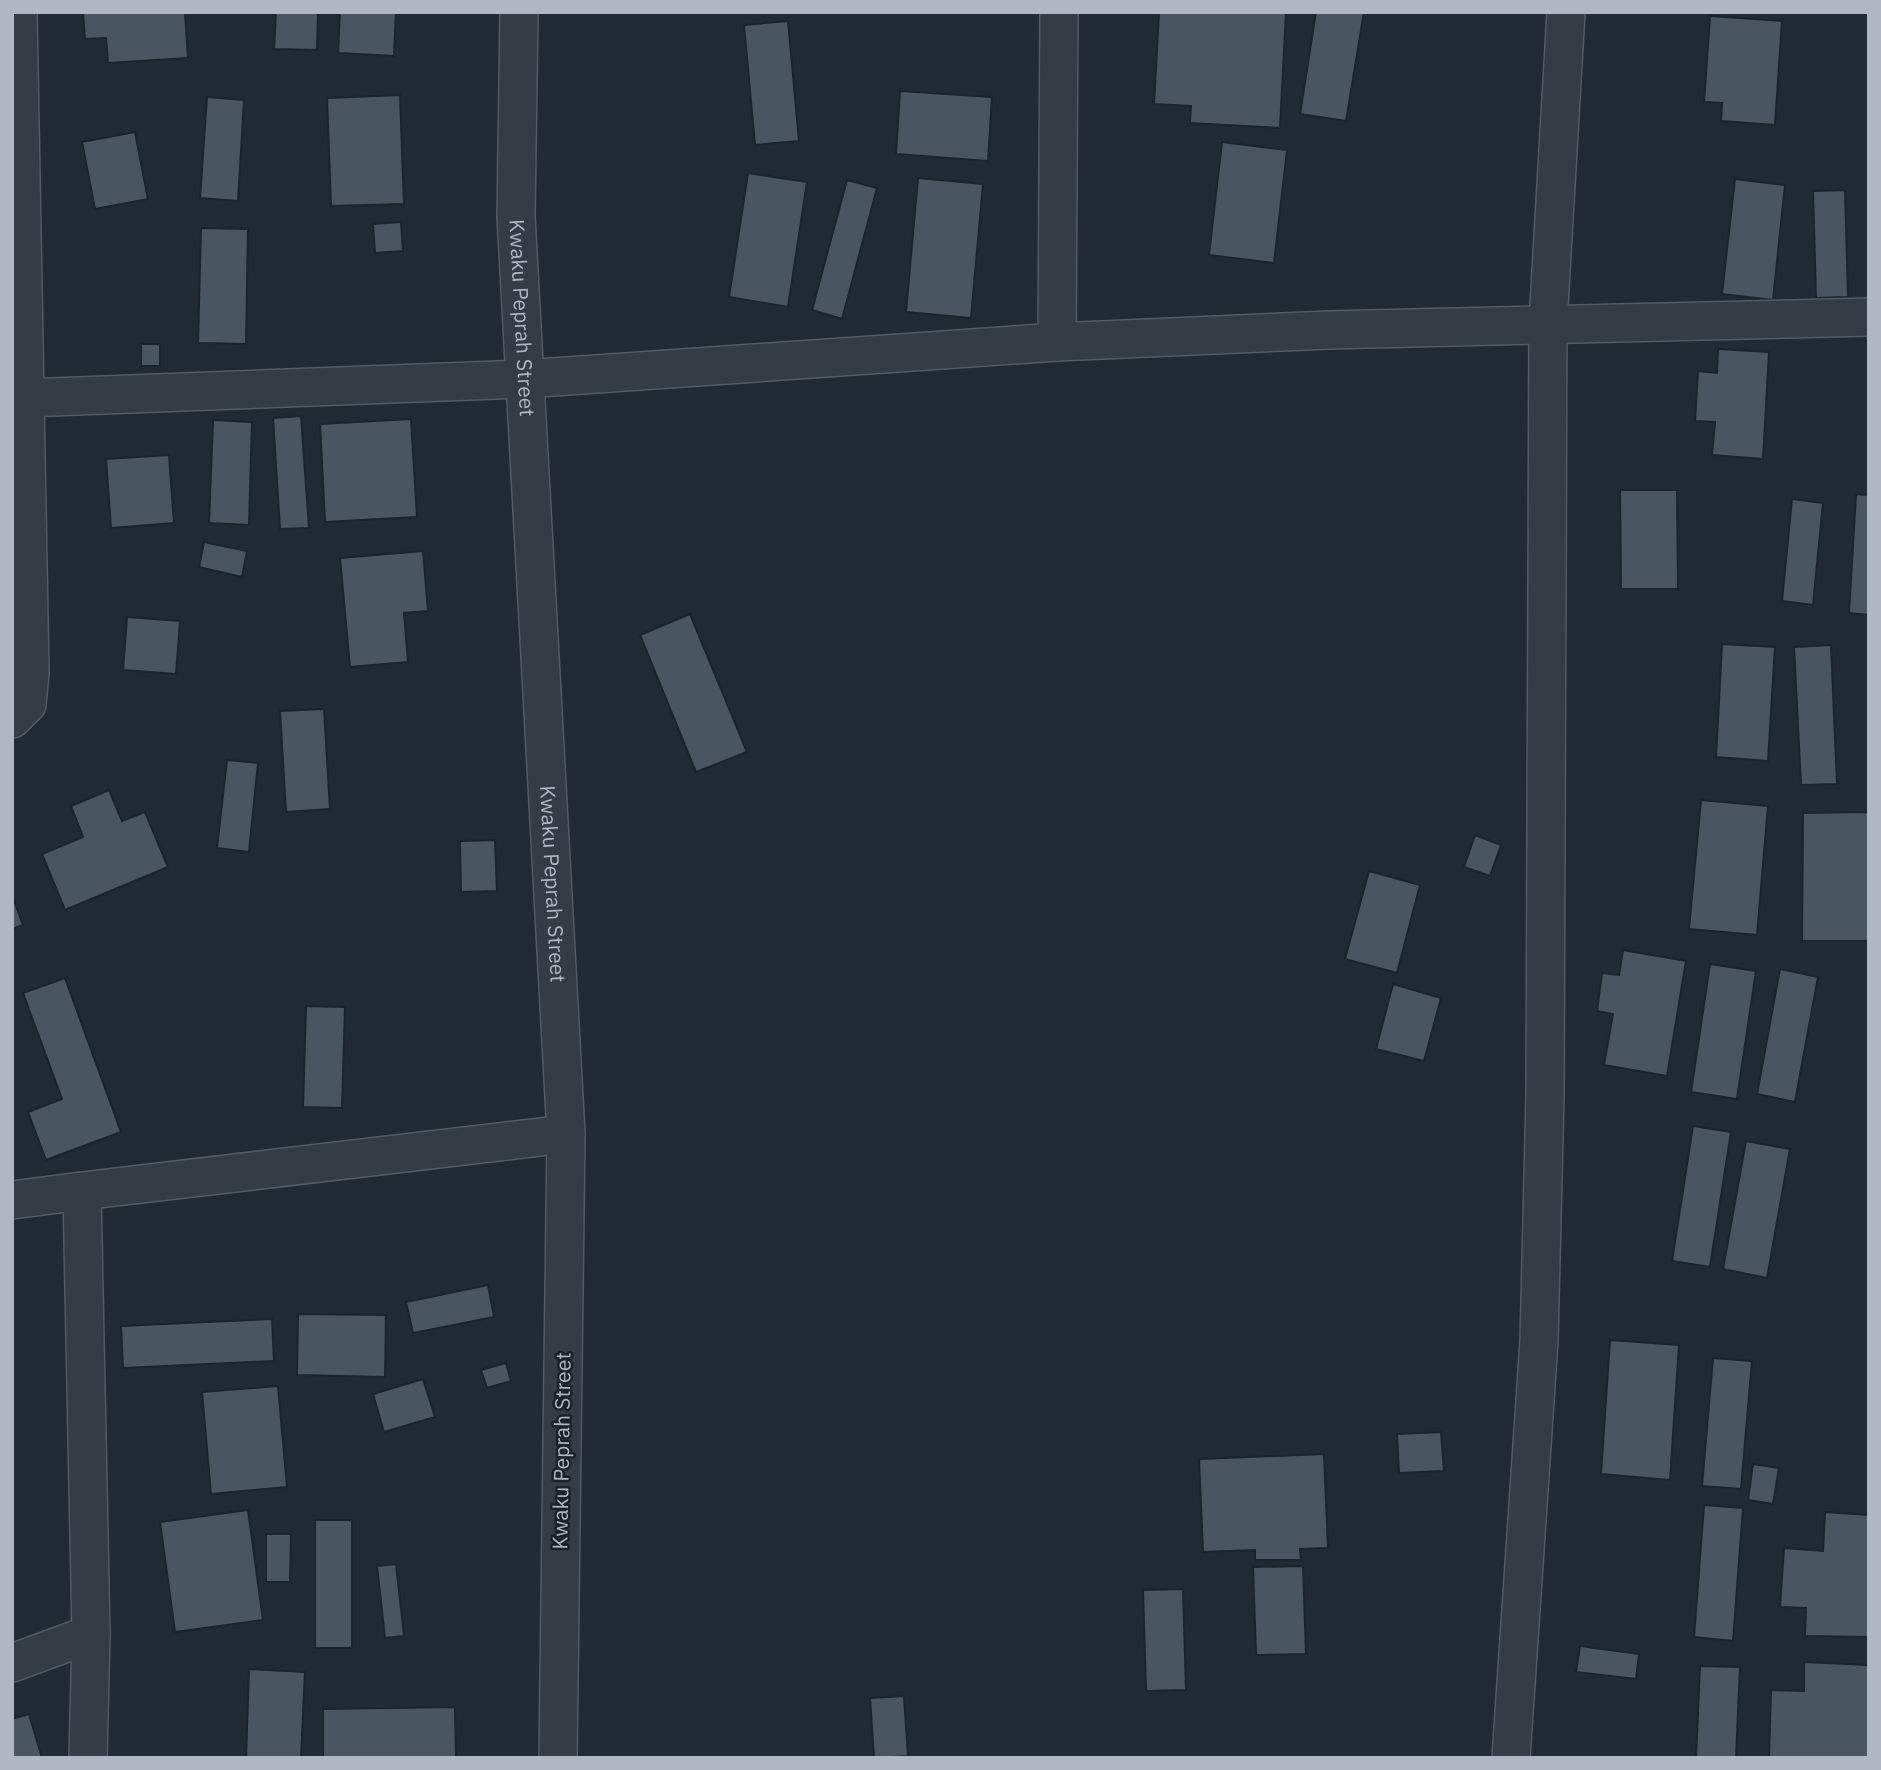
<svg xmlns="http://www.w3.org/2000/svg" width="1881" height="1770" font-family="'IBM Plex Sans',sans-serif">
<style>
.building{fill:#495561;stroke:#1c242c;stroke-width:2}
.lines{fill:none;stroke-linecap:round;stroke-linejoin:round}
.street-casing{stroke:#525a64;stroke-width:40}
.street{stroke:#343c46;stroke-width:37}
.labels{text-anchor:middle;stroke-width:5;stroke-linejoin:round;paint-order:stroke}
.street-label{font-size:21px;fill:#aeb7c3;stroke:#1a222a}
</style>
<rect width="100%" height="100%" fill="#212b35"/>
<g class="building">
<path d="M 83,12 L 185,12 L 188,58 L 108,63 L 106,38 L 85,39 Z"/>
<path d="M 276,12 L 318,12 L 317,50 L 274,49 Z"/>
<path d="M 340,12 L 396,12 L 394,56 L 338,53 Z"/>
<path d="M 1159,12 L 1286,12 L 1280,128 L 1190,123 L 1191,106 L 1154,104 Z"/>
<path d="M 1316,12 L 1364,12 L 1346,121 L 1300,114 Z"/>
<path d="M 1710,16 L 1782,21 L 1775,125 L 1721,121 L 1722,103 L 1704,102 Z"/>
<path d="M 788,21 L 799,141 L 755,145 L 744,25 Z"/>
<path d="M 900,91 L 992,97 L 988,161 L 896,154 Z"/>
<path d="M 400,95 L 404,204 L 331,206 L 327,98 Z"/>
<path d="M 207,97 L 244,100 L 238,201 L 200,198 Z"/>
<path d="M 135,132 L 148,199 L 95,209 L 82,142 Z"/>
<path d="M 1222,142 L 1287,150 L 1274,263 L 1209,255 Z"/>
<path d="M 748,173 L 807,182 L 788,307 L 729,297 Z"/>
<path d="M 918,178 L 983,184 L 971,318 L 906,312 Z"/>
<path d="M 1735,179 L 1785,185 L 1773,300 L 1722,294 Z"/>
<path d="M 847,180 L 877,188 L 842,319 L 812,310 Z"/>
<path d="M 1845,190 L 1848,297 L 1816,298 L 1813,191 Z"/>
<path d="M 401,222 L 403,251 L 375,253 L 373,224 Z"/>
<path d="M 201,228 L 248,229 L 246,344 L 198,343 Z"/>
<rect x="141" y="344" width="19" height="22"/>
<path d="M 1718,349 L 1769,352 L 1763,459 L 1712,455 L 1715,422 L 1695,421 L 1698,371 L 1717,373 Z"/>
<path d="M 301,416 L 309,528 L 280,529 L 273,418 Z"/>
<path d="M 411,419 L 417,517 L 325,522 L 320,424 Z"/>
<path d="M 213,420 L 252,422 L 249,525 L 209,523 Z"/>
<path d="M 169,455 L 174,523 L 111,528 L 106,459 Z"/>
<path d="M 1620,490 L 1677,490 L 1678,589 L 1621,589 Z"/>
<path d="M 1856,494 L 1869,495 L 1869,615 L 1849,613 Z"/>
<path d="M 1792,499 L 1823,503 L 1813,605 L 1782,601 Z"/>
<path d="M 204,542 L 247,551 L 242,577 L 199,567 Z"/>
<path d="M 423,551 L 428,611 L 404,613 L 408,662 L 350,667 L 340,558 Z"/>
<path d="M 690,614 L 747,752 L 696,772 L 640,635 Z"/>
<path d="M 127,617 L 180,621 L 176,674 L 123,670 Z"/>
<path d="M 1722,644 L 1775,647 L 1768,761 L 1716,757 Z"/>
<path d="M 1831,645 L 1837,784 L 1801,785 L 1794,647 Z"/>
<path d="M 324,709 L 330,809 L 286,812 L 280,711 Z"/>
<path d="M 227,760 L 258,763 L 249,852 L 217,848 Z"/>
<path d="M 109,790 L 122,821 L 145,812 L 168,867 L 65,910 L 42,854 L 83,837 L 71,806 Z"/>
<path d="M 1701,800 L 1768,806 L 1757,935 L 1689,929 Z"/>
<path d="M 1869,812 L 1869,941 L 1802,941 L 1803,813 Z"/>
<path d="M 1475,835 L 1501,845 L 1490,876 L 1464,867 Z"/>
<path d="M 495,840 L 497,891 L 461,892 L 460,841 Z"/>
<path d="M 1369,871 L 1420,885 L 1397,973 L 1345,959 Z"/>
<path d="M 12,895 L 23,925 L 12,929 Z"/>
<path d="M 1623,950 L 1686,961 L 1667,1076 L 1604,1065 L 1613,1014 L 1597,1011 L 1602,973 L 1619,975 Z"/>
<path d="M 1710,964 L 1756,971 L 1737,1099 L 1691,1092 Z"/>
<path d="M 1780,969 L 1818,977 L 1795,1102 L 1757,1094 Z"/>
<path d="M 65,978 L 121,1132 L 46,1160 L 28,1112 L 62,1099 L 23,993 Z"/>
<path d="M 1393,984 L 1441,998 L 1424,1061 L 1376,1049 Z"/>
<path d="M 306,1006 L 345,1007 L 342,1108 L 303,1107 Z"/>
<path d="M 1693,1126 L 1731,1132 L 1710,1267 L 1672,1261 Z"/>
<path d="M 1746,1141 L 1790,1149 L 1767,1278 L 1723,1269 Z"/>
<path d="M 488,1285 L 494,1317 L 413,1333 L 406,1302 Z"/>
<path d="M 298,1314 L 386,1315 L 385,1377 L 297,1375 Z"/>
<path d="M 272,1319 L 274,1361 L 123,1368 L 121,1326 Z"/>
<path d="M 1610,1340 L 1679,1345 L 1670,1480 L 1601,1474 Z"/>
<path d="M 1713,1358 L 1752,1361 L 1741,1489 L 1702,1486 Z"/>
<path d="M 506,1363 L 511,1381 L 487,1388 L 481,1370 Z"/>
<path d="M 423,1379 L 435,1417 L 384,1432 L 373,1394 Z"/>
<path d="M 278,1386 L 287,1487 L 211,1494 L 202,1392 Z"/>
<path d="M 1441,1432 L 1444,1471 L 1399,1473 L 1397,1434 Z"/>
<path d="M 1324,1454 L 1328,1548 L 1300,1549 L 1301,1560 L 1255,1560 L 1255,1550 L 1203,1552 L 1199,1459 Z"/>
<path d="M 1753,1464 L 1779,1468 L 1773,1504 L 1748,1500 Z"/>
<path d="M 1704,1505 L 1743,1508 L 1733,1641 L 1694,1637 Z"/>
<path d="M 248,1510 L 263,1620 L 175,1632 L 160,1522 Z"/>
<path d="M 1825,1512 L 1869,1515 L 1869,1637 L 1805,1636 L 1806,1608 L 1780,1607 L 1784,1548 L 1823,1551 Z"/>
<rect x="315" y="1520" width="37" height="128"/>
<path d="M 266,1534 L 291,1534 L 290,1582 L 266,1582 Z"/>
<path d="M 396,1564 L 404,1636 L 385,1638 L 377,1566 Z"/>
<path d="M 1303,1566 L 1306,1654 L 1256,1655 L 1253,1567 Z"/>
<path d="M 1183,1589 L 1186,1690 L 1146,1691 L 1143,1590 Z"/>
<path d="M 1580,1646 L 1639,1654 L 1636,1679 L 1576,1672 Z"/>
<path d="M 1804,1662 L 1869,1665 L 1869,1758 L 1769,1758 L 1771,1690 L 1804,1691 Z"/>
<path d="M 1700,1666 L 1740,1667 L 1736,1758 L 1696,1758 Z"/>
<path d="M 249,1669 L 305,1672 L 301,1758 L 246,1758 Z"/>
<path d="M 904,1696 L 908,1756 L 874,1758 L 870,1698 Z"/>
<path d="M 455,1707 L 456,1758 L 323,1758 L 323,1709 Z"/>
<path d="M 29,1714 L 42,1758 L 12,1758 L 12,1719 Z"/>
</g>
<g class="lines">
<g class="street-casing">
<g id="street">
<path id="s1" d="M 519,12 L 516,216 L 566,1134 L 558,1758"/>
<path d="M 1057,342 L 1059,12"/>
<path d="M 25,398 L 524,379 L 1057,342 L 1329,330 L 1869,317"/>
<path d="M 12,719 L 27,704 L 30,673 L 18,12"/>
<path d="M 12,1200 L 82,1191"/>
<path d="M 12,1663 L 91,1634"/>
<path d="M 88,1758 L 91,1634 L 82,1191 L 566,1134"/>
<path d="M 1511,1758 L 1539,1341 L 1545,1095 L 1548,323 L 1566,12"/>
</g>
</g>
<use href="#street" class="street"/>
</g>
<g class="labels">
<g class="street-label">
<text dy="7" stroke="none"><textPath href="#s1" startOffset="306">Kwaku Peprah Street</textPath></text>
<text dy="7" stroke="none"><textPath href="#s1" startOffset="873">Kwaku Peprah Street</textPath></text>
<text transform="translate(562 1451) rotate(-89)" y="7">Kwaku Peprah Street</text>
</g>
</g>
<rect width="1881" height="1770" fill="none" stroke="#aeb7c3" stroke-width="28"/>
</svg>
